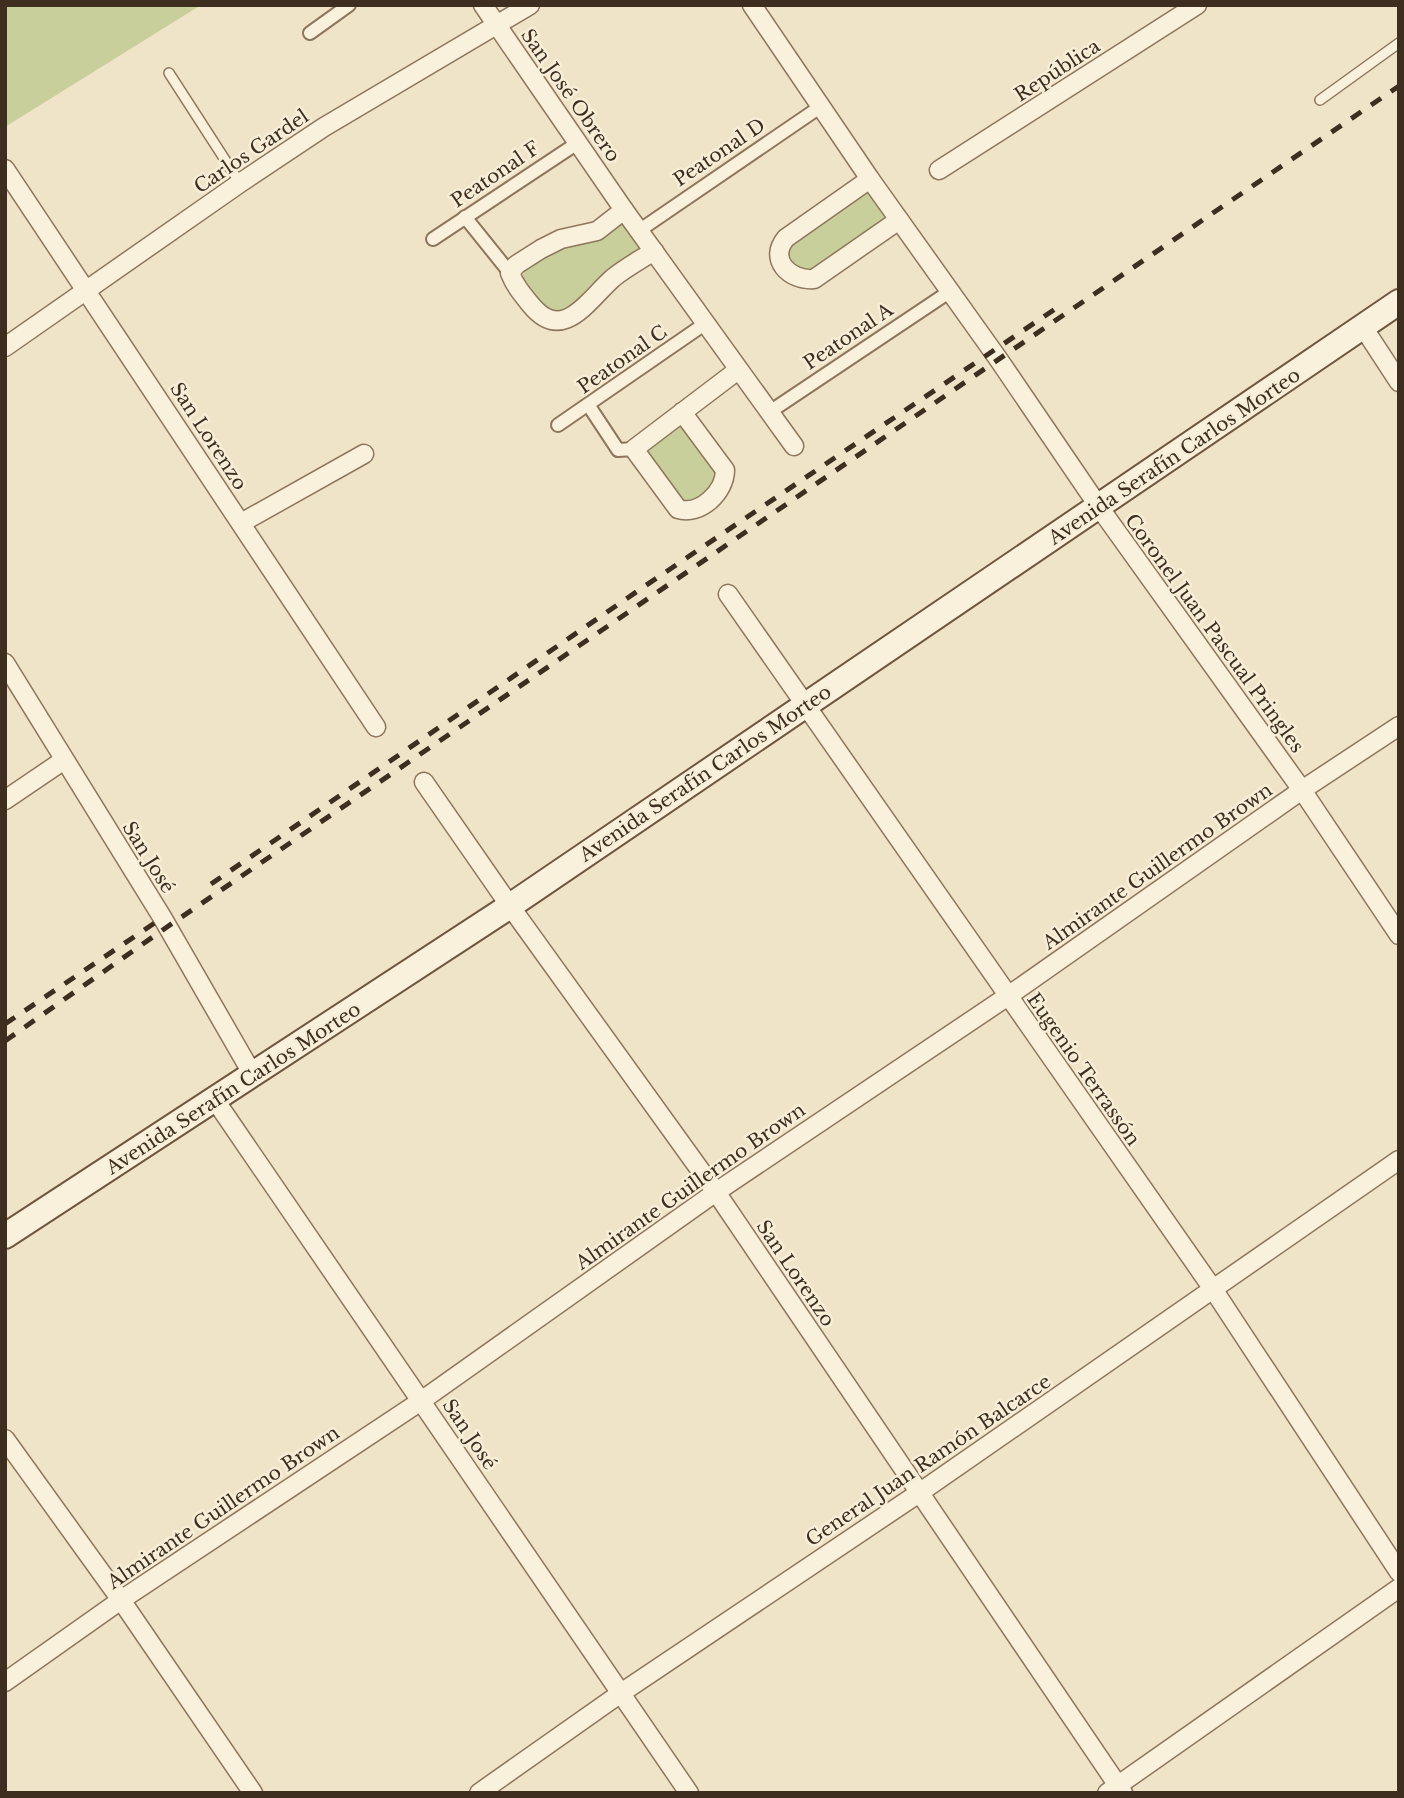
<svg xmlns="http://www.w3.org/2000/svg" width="1404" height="1798" font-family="'Libre Baskerville',serif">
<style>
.green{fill:#c9cf9b}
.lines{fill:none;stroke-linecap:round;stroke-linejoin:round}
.service-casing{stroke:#8d765c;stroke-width:12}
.pedestrian-casing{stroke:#8d765c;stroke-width:16}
.minor-casing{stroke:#8d765c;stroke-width:21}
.secondary-casing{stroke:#6f573f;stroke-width:28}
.service{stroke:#faf1dc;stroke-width:9}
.pedestrian{stroke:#faf1dc;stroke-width:12}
.minor{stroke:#faf1dc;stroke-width:18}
.secondary{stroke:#faf1dc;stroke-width:24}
.rail{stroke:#3d2e20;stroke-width:5;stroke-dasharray:12 12;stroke-linecap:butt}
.labels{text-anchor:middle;stroke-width:5;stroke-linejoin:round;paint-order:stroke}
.street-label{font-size:19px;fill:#3d2e20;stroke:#f7eed8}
</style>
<rect width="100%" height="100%" fill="#f0e4c8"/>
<g class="green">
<path d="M 5,5 L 201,5 L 5,127 Z"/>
<path d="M 866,188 L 887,219 L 812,270 L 798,272 C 789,263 787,255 791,243 Z"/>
<path d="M 622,221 L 626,224 L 639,249 L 607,272 L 596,288 L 569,306 L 557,311 L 538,305 L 523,280 L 523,274 L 527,267 L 557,250 L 601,236 Z"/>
<path d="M 680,423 L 717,469 L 719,477 L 698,501 L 686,502 L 680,500 L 644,451 Z"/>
</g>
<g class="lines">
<g class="service-casing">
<g id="service">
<path d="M 169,73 L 240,183"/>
<path d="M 1320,100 L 1399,43"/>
</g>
</g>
<g class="pedestrian-casing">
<g id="pedestrian">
<path d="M 310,33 L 349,5"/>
<path d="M 465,217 L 510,273"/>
<path d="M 640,230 L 820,107"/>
<path d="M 433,239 L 579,142"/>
<path d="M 589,406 L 618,450 L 634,449"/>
<path d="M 768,413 L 949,292"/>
<path d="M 558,425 L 706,323"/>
</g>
</g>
<g class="minor-casing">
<g id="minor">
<path d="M 483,5 L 624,210 L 794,446"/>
<path d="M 752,5 L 870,179 L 999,360 L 1099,507 L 1302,790 L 1399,935"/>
<path d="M 5,169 L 376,727"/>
<path d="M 939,170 L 1197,5"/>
<path d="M 870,179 L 786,238 C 768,259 789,281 814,279 L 899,220"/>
<path d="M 624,210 L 597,231 L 561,239 L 541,249 L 516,265 L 510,273 C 515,286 522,294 531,305 C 563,344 588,300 613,278 C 625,268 640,260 654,251"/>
<path d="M 1363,327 L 1399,382"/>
<path d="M 5,347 L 240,183 L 324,127 L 530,5"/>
<path d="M 682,412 L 725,470 C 725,492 700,516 678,509 L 634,449 L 738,370"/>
<path d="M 241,523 L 364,454"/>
<path d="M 728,594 L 1213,1289 L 1399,1572"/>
<path d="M 5,663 L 162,917 L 253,1075"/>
<path d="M 424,782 L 510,906 L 716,1192 L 1123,1793"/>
<path d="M 5,800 L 64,760"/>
<path d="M 215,1100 L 689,1793"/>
<path d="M 5,1439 L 121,1600 L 253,1793"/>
<path d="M 5,1682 L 121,1600 L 421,1401 L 716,1192 L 1008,996 L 1302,790 L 1399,726"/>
<path d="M 479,1793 L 621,1693 L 919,1493 L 1399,1160"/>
<path d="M 1107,1793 L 1399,1588"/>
</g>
</g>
<g class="secondary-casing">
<path id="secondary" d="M 5,1236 L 510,906 L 1399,302"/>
</g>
<use href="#service" class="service"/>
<use href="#pedestrian" class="pedestrian"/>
<use href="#minor" class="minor"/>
<use href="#secondary" class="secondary"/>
<g class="rail">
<path d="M 211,884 L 645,586 L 1061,305"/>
<path d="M 5,1024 L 162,918"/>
<path d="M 5,1041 L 167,927 L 1399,86"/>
</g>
</g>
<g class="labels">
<g class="street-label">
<text transform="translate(1057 70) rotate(-33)" y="7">República</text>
<text transform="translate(571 95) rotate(55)" y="7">San José Obrero</text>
<text transform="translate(251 151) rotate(-34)" y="7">Carlos Gardel</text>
<text transform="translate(719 152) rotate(-34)" y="7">Peatonal D</text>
<text transform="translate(495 174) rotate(-34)" y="7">Peatonal F</text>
<text transform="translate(848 336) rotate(-34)" y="7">Peatonal A</text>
<text transform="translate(622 359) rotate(-35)" y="7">Peatonal C</text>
<text transform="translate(209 436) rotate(57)" y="7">San Lorenzo</text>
<text transform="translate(1174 456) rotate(-34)" y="7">Avenida Serafín Carlos Morteo</text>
<text transform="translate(1215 633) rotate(54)" y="7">Coronel Juan Pascual Pringles</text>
<text transform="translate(705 773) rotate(-34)" y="7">Avenida Serafín Carlos Morteo</text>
<text transform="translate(149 857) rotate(58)" y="7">San José</text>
<text transform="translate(1157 866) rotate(-35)" y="7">Almirante Guillermo Brown</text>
<text transform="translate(1084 1069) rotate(55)" y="7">Eugenio Terrassón</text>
<text transform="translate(233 1088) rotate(-33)" y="7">Avenida Serafín Carlos Morteo</text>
<text transform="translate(690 1186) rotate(-35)" y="7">Almirante Guillermo Brown</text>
<text transform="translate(796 1273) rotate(56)" y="7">San Lorenzo</text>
<text transform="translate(470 1434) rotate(56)" y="7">San José</text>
<text transform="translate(928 1460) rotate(-34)" y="7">General Juan Ramón Balcarce</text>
<text transform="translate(223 1507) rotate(-34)" y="7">Almirante Guillermo Brown</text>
</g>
</g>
<rect width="1404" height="1798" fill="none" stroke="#3d2e20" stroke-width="14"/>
</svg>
